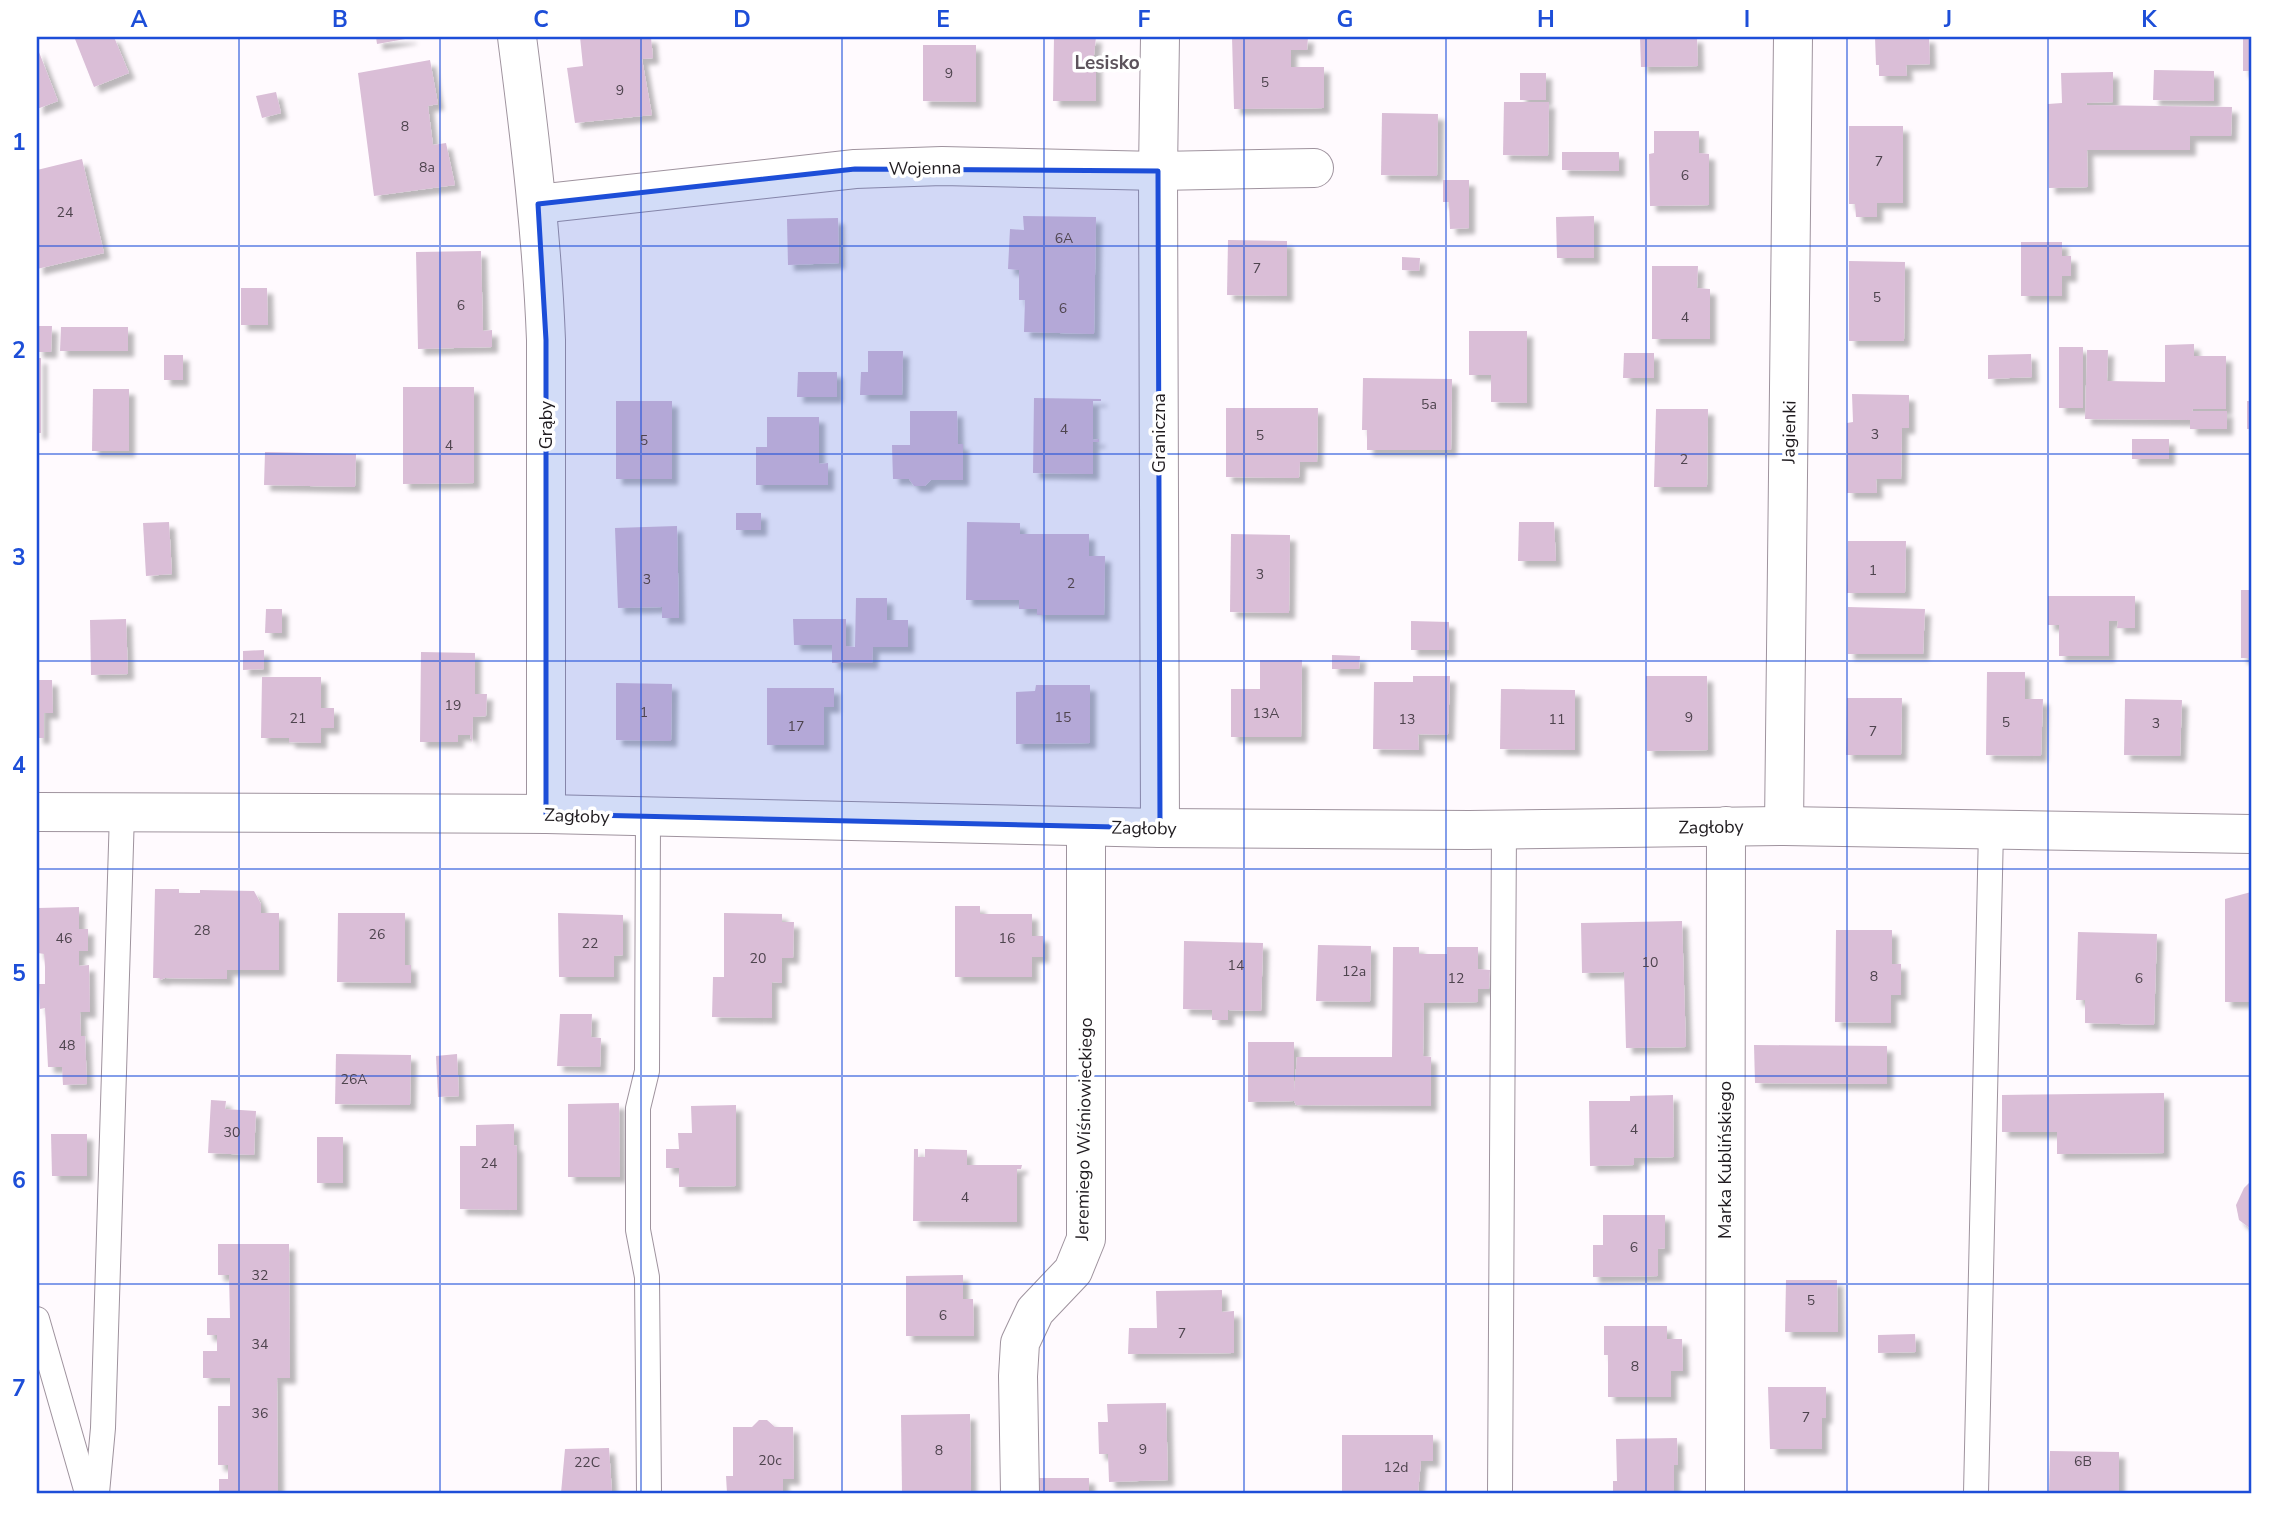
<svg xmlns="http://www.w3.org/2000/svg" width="2288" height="1530" font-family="'Nunito Sans',sans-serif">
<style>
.building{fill:#dabed7;filter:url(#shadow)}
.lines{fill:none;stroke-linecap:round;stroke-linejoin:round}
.service-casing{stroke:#9f939e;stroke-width:26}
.minor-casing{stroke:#9f939e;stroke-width:40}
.service{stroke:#fff;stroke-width:24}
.minor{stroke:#fff;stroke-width:38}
.marked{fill:#1d4ed8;fill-opacity:0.2;stroke:#1d4ed8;stroke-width:5;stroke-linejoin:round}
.grid{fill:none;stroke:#1d4ed8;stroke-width:2;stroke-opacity:0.55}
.labels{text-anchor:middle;stroke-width:7;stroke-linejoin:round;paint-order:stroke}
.number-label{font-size:14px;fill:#4e444e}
.street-label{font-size:18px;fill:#201c20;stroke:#fff}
.neighbourhood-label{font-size:19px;font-weight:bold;fill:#5d535c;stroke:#fff}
.neatline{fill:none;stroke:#1d4ed8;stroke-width:2.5}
.grid-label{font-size:23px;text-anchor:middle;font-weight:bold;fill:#1d4ed8}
</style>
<defs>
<filter id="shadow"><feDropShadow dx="6" dy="6" stdDeviation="2" flood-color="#0004"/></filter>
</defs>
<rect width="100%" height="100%" fill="#fffafe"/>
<g class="building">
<path d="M 80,37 L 114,37 L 129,73 L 94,87 L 75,39 Z"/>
<path d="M 376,37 L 411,37 L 411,38 L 377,44 Z"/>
<path d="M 580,37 L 651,37 L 653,58 L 642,59 L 652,115 L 575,123 L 567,68 L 583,66 Z"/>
<path d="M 1054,37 L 1096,37 L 1093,64 L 1096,64 L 1096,101 L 1053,101 Z"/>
<path d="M 1232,37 L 1308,37 L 1307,50 L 1291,50 L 1291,67 L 1324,67 L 1324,108 L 1234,109 Z"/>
<path d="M 1640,37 L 1697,37 L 1698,66 L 1641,67 Z"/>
<path d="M 1875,37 L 1929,37 L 1930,64 L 1906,65 L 1907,76 L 1879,76 L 1879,65 L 1876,65 Z"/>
<rect x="2243" y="37" width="8" height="34"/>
<path d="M 923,45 L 976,45 L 976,102 L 923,101 Z"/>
<path d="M 37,47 L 58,101 L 37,109 Z"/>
<path d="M 430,60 L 438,104 L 428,106 L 433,145 L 446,143 L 455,185 L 374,196 L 358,73 Z"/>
<path d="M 2154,70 L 2214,71 L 2214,101 L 2153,100 Z"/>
<path d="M 2113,72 L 2113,102 L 2087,103 L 2086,105 L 2232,107 L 2231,136 L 2190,136 L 2190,150 L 2087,150 L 2088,187 L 2049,188 L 2048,104 L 2062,103 L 2061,73 Z"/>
<rect x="1520" y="73" width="26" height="27"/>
<path d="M 276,92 L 281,113 L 262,118 L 256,96 Z"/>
<path d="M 1504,102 L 1549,102 L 1548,156 L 1503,155 Z"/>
<path d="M 1382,113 L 1438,114 L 1437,176 L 1381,175 Z"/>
<path d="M 1849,126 L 1903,126 L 1903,203 L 1877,203 L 1877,217 L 1856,217 L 1855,204 L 1849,204 Z"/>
<path d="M 1654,131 L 1699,131 L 1699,153 L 1709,154 L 1709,205 L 1650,206 L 1649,154 L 1654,153 Z"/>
<path d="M 1562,152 L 1619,152 L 1619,171 L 1562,170 Z"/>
<path d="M 82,159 L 104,253 L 37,269 L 37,170 Z"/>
<path d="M 1443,180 L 1469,180 L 1469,228 L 1450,229 L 1449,202 L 1443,202 Z"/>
<path d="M 1023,216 L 1096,217 L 1094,334 L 1024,332 L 1025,300 L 1019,300 L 1019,270 L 1008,269 L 1010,229 L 1024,230 Z"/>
<path d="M 1594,216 L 1594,258 L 1557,258 L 1556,217 Z"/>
<path d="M 838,218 L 839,263 L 788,265 L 787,219 Z"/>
<path d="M 1228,240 L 1287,241 L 1287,296 L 1227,295 Z"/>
<path d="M 2021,242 L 2062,242 L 2062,256 L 2071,256 L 2071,276 L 2062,276 L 2062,296 L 2021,296 Z"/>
<path d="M 481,251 L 483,331 L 492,330 L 492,347 L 418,349 L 416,252 Z"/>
<path d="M 1402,257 L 1420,258 L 1419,271 L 1402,270 Z"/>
<path d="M 1849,261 L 1905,262 L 1904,341 L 1849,341 Z"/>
<path d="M 1652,266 L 1698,266 L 1697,288 L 1710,289 L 1710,339 L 1652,339 Z"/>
<path d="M 241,288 L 267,288 L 268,325 L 241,325 Z"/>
<path d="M 37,326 L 52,326 L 51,352 L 37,352 Z"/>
<path d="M 61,327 L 128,327 L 128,351 L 60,351 Z"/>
<path d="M 1469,331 L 1527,331 L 1527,403 L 1491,402 L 1491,375 L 1469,375 Z"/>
<path d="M 2194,344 L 2194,356 L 2226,356 L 2226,409 L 2193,409 L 2192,411 L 2227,411 L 2227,429 L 2190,429 L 2190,420 L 2085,419 L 2087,350 L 2108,350 L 2107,381 L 2165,382 L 2165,345 Z"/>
<rect x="2059" y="347" width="24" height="61"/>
<path d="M 868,351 L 903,351 L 902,395 L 860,395 L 861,372 L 868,372 Z"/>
<path d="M 1624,353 L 1654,353 L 1654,378 L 1623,378 Z"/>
<path d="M 2031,354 L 2032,377 L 1988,379 L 1988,355 Z"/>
<rect x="164" y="355" width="19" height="25"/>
<rect x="37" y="358" width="4" height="75"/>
<path d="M 798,372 L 837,372 L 837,397 L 797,397 Z"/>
<path d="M 1363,378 L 1452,379 L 1451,450 L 1367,450 L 1367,430 L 1362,430 Z"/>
<path d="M 403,387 L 474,387 L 474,483 L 403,484 Z"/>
<path d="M 93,389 L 129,389 L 129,451 L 92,451 Z"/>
<path d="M 1852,394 L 1909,395 L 1909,428 L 1902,428 L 1901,479 L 1876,479 L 1877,493 L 1847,493 L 1847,423 L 1853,422 Z"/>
<path d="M 1034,398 L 1101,399 L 1101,401 L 1093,401 L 1093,440 L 1099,439 L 1099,442 L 1093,442 L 1093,474 L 1033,473 Z"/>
<rect x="616" y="401" width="56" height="78"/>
<rect x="2247" y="401" width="4" height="28"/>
<path d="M 1226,408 L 1318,408 L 1317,462 L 1300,462 L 1299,478 L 1226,477 Z"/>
<path d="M 1656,409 L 1708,409 L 1707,487 L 1654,487 Z"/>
<path d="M 910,411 L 957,411 L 958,444 L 963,444 L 963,480 L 931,480 L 925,486 L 914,486 L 909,479 L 893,479 L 892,445 L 910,445 Z"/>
<path d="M 767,417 L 819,417 L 819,464 L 828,463 L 828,485 L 756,485 L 756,447 L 767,447 Z"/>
<rect x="2132" y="439" width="37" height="20"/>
<path d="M 265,452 L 356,454 L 355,487 L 264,485 Z"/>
<rect x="736" y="513" width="25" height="17"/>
<path d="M 169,522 L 172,574 L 146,576 L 143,523 Z"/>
<path d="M 967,522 L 1020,523 L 1020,534 L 1089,534 L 1089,556 L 1105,556 L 1104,615 L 1037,615 L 1037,609 L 1019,609 L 1019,600 L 966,600 Z"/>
<path d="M 1519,522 L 1554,522 L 1556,561 L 1518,561 Z"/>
<path d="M 677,526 L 679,618 L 662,618 L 662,607 L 618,608 L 615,528 Z"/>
<path d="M 1231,534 L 1290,535 L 1289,613 L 1230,612 Z"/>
<path d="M 1848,541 L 1906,541 L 1905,593 L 1847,593 Z"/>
<rect x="2241" y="590" width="10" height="68"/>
<path d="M 2048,596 L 2135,596 L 2135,628 L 2117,628 L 2118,621 L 2109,621 L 2109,656 L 2059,656 L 2059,625 L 2048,625 Z"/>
<path d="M 856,598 L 887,598 L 887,620 L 908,620 L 908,647 L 873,647 L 872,663 L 832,663 L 832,645 L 794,645 L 793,619 L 846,619 L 846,646 L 855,647 Z"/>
<path d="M 1848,607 L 1925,609 L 1923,654 L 1848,654 Z"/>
<path d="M 266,609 L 282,609 L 282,633 L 265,633 Z"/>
<path d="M 126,619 L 128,674 L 91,675 L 90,620 Z"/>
<path d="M 1411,621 L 1449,622 L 1449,650 L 1411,650 Z"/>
<path d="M 264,650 L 264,669 L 243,670 L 243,651 Z"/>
<path d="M 421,652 L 475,653 L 475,694 L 487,694 L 486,716 L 473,717 L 472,743 L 470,735 L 458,735 L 458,742 L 420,742 Z"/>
<path d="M 1332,655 L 1360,656 L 1359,669 L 1332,669 Z"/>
<path d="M 1260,660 L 1302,660 L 1301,737 L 1231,737 L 1231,689 L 1260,689 Z"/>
<path d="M 1987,672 L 2025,672 L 2025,699 L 2043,699 L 2041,756 L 1986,755 Z"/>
<path d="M 1413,676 L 1450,676 L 1448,735 L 1418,734 L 1419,750 L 1373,749 L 1374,682 L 1413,682 Z"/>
<path d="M 1646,676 L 1707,676 L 1708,750 L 1647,751 Z"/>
<path d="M 262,677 L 321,677 L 321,708 L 334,708 L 334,728 L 321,728 L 321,743 L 289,742 L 289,738 L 261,738 Z"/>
<path d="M 37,680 L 52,680 L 53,713 L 44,713 L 44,738 L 37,738 Z"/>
<path d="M 616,683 L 672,684 L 671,741 L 616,740 Z"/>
<path d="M 1036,685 L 1090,685 L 1090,743 L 1016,744 L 1016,692 L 1035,691 Z"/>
<path d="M 767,688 L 834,688 L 834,707 L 824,707 L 824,745 L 767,745 Z"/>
<path d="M 1501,689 L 1575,690 L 1575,750 L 1500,749 Z"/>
<path d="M 1847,698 L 1902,698 L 1901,755 L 1846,755 Z"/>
<path d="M 2125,699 L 2182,700 L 2180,756 L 2124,755 Z"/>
<path d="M 155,889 L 179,889 L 179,893 L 200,893 L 200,890 L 254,891 L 261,904 L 261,913 L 279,913 L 279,970 L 227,970 L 227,979 L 165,978 L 160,980 L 160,978 L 153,978 Z"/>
<path d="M 2251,892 L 2251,1002 L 2225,1002 L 2225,899 Z"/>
<path d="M 955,906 L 980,906 L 980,914 L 1032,914 L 1032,936 L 1043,936 L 1043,957 L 1032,957 L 1032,977 L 955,977 Z"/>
<path d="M 79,907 L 79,929 L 88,929 L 88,951 L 79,951 L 79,966 L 89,965 L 90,1012 L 80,1012 L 81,1036 L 85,1036 L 87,1084 L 63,1085 L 62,1067 L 48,1067 L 45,1008 L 40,1009 L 39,984 L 45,984 L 45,967 L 44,954 L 38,953 L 38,908 Z"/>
<path d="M 338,913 L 405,913 L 405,965 L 411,965 L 411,983 L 337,982 Z"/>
<path d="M 558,913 L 623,915 L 623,955 L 614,956 L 614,977 L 559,977 Z"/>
<path d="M 724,913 L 782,914 L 782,922 L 794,922 L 793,958 L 782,958 L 782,983 L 772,982 L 772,1018 L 712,1017 L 713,977 L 724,977 Z"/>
<path d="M 1682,921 L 1686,1047 L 1626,1048 L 1624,972 L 1582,973 L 1581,923 Z"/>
<path d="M 1836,930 L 1892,930 L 1892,964 L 1901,964 L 1901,995 L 1891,995 L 1891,1023 L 1835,1022 Z"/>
<path d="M 2078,932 L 2157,934 L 2154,1025 L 2085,1023 L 2085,1000 L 2076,1000 Z"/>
<path d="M 1184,941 L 1263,943 L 1261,1011 L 1228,1010 L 1228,1020 L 1212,1020 L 1212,1010 L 1183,1009 Z"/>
<path d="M 1318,945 L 1371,946 L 1370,1002 L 1316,1001 Z"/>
<path d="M 1393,947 L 1419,947 L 1419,954 L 1447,954 L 1447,947 L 1478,947 L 1478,969 L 1490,970 L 1489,989 L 1478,989 L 1478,1002 L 1424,1003 L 1423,1056 L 1431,1057 L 1431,1106 L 1296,1105 L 1294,1101 L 1248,1102 L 1248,1042 L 1294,1042 L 1294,1092 L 1297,1057 L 1392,1057 Z"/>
<path d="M 560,1014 L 592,1014 L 591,1037 L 601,1038 L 600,1067 L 557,1066 Z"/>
<path d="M 1754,1045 L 1887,1046 L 1887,1084 L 1755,1083 Z"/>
<path d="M 336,1054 L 411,1055 L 410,1105 L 335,1104 Z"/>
<path d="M 457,1054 L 459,1096 L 438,1097 L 436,1056 Z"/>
<path d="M 2164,1093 L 2164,1153 L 2057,1154 L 2057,1132 L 2002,1132 L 2002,1095 Z"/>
<path d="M 1673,1095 L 1674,1157 L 1634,1158 L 1634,1165 L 1590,1166 L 1589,1101 L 1630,1101 L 1630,1096 Z"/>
<path d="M 211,1100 L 226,1101 L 225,1109 L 256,1111 L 254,1155 L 208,1153 Z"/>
<path d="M 619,1103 L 620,1177 L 568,1177 L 568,1104 Z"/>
<path d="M 736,1105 L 736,1186 L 679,1187 L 679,1168 L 666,1168 L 666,1149 L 679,1149 L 678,1133 L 692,1133 L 691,1106 Z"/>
<path d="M 514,1124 L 514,1145 L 517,1146 L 517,1210 L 460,1209 L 460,1146 L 476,1146 L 476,1125 Z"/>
<path d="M 51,1134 L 87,1134 L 87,1176 L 52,1176 Z"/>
<rect x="317" y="1137" width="26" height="46"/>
<path d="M 914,1149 L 918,1149 L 918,1157 L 925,1157 L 925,1149 L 967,1150 L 967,1165 L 1022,1165 L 1021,1169 L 1017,1169 L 1017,1222 L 913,1221 Z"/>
<path d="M 2251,1181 L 2251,1229 L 2239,1220 L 2236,1205 L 2244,1188 Z"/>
<path d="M 1603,1215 L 1665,1215 L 1665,1248 L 1658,1249 L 1658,1276 L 1593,1277 L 1593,1245 L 1603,1245 Z"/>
<path d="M 218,1244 L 289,1244 L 290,1378 L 277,1378 L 278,1493 L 219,1493 L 219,1479 L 228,1479 L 228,1465 L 218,1465 L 218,1406 L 230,1406 L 230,1378 L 203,1378 L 203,1351 L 217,1351 L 217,1335 L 207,1335 L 207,1318 L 230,1318 L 229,1275 L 218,1275 Z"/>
<path d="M 963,1275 L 963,1299 L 973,1299 L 974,1336 L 906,1336 L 906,1276 Z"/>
<path d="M 1786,1280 L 1837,1280 L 1838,1332 L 1785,1332 Z"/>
<path d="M 1222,1290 L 1222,1312 L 1234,1311 L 1234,1353 L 1128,1354 L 1129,1328 L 1157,1328 L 1156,1291 Z"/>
<path d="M 1604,1326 L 1667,1326 L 1667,1339 L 1682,1339 L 1683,1371 L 1671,1371 L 1671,1397 L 1608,1397 L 1608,1355 L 1604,1355 Z"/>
<path d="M 1915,1334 L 1916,1352 L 1878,1353 L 1878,1335 Z"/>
<path d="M 1768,1387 L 1826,1387 L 1826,1418 L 1822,1418 L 1822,1449 L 1770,1449 Z"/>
<path d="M 1166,1403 L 1168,1480 L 1109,1482 L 1108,1454 L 1099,1454 L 1098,1422 L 1108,1422 L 1107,1404 Z"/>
<path d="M 970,1414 L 971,1493 L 902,1493 L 901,1415 Z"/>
<path d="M 759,1420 L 767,1420 L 775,1427 L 793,1427 L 794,1479 L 783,1479 L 783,1493 L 727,1493 L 726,1476 L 733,1476 L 733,1427 L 752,1427 Z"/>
<path d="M 1342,1435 L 1433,1435 L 1433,1461 L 1421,1461 L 1418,1493 L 1342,1493 Z"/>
<path d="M 1677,1438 L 1678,1465 L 1674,1465 L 1674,1493 L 1613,1493 L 1613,1481 L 1617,1481 L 1616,1439 Z"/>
<path d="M 609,1448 L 612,1493 L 561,1493 L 565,1449 Z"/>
<path d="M 2050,1451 L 2119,1452 L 2119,1493 L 2049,1493 Z"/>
<rect x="1036" y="1478" width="53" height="15"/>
</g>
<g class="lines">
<g class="service-casing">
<g id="service">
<path d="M 648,818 L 647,1071 L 638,1108 L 638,1230 L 647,1277 L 649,1493"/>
<path d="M 37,1319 L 87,1493"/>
<path d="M 97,1493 L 103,1428 L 122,813"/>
<path d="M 1500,1493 L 1504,830"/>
<path d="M 1976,1493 L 1991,830"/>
</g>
</g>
<g class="minor-casing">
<g id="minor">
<path d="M 517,37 C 530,138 542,238 546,340 L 546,814"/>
<path d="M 1160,37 L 1158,171 L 1160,828"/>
<path d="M 538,204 L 855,169 L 942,166 L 1158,171 L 1314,168"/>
<path d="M 37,812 L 546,814 L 1160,828 L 1469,830 L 1784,826 L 2251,834"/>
<path d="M 1784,826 L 1793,37"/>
<path d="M 1020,1493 L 1018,1376 L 1020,1343 L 1035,1311 L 1073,1271 L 1086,1239 L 1086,827"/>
<path d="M 1725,1493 L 1726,826"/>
</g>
</g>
<use href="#service" class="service"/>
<use href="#minor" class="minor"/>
</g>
<path class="marked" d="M 855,169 L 1158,171 L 1160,828 L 546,814 L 546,340 L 538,204 Z"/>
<path class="grid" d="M 239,37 L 239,1493M 440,37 L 440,1493M 641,37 L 641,1493M 842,37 L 842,1493M 1044,37 L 1044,1493M 1244,37 L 1244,1493M 1446,37 L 1446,1493M 1646,37 L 1646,1493M 1847,37 L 1847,1493M 2048,37 L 2048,1493M 37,246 L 2251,246M 37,454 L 2251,454M 37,661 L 2251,661M 37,869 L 2251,869M 37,1076 L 2251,1076M 37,1284 L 2251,1284"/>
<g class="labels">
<g class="number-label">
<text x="949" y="78">9</text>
<text x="1265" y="87">5</text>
<text x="620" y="95">9</text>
<text x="405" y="131">8</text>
<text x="1879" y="166">7</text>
<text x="427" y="172">8a</text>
<text x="1685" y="180">6</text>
<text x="65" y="217">24</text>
<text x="1064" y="243">6A</text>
<text x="1257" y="273">7</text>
<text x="1877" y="302">5</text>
<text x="461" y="310">6</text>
<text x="1063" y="313">6</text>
<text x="1685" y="322">4</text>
<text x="1429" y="409">5a</text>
<text x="1064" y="434">4</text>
<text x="1875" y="439">3</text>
<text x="1260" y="440">5</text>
<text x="644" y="445">5</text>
<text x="449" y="450">4</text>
<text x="1684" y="464">2</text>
<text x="1873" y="575">1</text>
<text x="1260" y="579">3</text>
<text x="647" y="584">3</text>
<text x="1071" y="588">2</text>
<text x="453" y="710">19</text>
<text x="644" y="717">1</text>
<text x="1266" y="718">13A</text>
<text x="1063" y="722">15</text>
<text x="1689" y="722">9</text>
<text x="298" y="723">21</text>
<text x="1407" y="724">13</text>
<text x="1557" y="724">11</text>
<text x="2006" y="727">5</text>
<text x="2156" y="728">3</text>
<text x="796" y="731">17</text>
<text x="1873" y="736">7</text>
<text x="202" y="935">28</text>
<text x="377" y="939">26</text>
<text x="64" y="943">46</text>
<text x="1007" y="943">16</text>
<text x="590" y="948">22</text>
<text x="758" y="963">20</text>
<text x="1650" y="967">10</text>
<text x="1236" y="970">14</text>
<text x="1354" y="976">12a</text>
<text x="1874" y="981">8</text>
<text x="1456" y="983">12</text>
<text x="2139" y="983">6</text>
<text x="67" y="1050">48</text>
<text x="354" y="1084">26A</text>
<text x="1634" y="1134">4</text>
<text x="232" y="1137">30</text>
<text x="489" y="1168">24</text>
<text x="965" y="1202">4</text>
<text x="1634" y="1252">6</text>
<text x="260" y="1280">32</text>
<text x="1811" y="1305">5</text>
<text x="943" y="1320">6</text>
<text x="1182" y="1338">7</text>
<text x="260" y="1349">34</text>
<text x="1635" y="1371">8</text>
<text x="260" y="1418">36</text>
<text x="1806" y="1422">7</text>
<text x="1143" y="1454">9</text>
<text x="939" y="1455">8</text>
<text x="770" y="1465">20c</text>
<text x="2083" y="1466">6B</text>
<text x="587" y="1467">22C</text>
<text x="1396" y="1472">12d</text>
</g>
<g class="street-label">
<text transform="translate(925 168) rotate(-1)" y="6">Wojenna</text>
<text transform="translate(546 425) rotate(-90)" y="6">Grąby</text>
<text transform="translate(1789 432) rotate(-89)" y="6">Jagienki</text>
<text transform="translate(1159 433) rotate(-90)" y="6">Graniczna</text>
<text transform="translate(577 816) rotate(2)" y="6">Zagłoby</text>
<text transform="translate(1711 827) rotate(-1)" y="6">Zagłoby</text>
<text transform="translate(1144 828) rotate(1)" y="6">Zagłoby</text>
<text transform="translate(1084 1129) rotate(-89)" y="6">Jeremiego Wiśniowieckiego</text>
<text transform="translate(1725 1160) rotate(-90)" y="6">Marka Kublińskiego</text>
</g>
<g class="neighbourhood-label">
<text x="1107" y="69">Lesisko</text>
</g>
</g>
<rect width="2288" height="1530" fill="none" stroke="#ffffff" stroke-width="77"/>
<rect x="38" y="38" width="2212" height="1454" class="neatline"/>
<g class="grid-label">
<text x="139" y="27">A</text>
<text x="340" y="27">B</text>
<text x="541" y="27">C</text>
<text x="742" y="27">D</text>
<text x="943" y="27">E</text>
<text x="1144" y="27">F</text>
<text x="1345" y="27">G</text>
<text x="1546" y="27">H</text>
<text x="1747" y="27">I</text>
<text x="1948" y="27">J</text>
<text x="2149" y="27">K</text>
<text x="19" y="150">1</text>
<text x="19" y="358">2</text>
<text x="19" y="565">3</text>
<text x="19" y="773">4</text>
<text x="19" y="981">5</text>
<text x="19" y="1188">6</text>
<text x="19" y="1396">7</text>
</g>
</svg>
